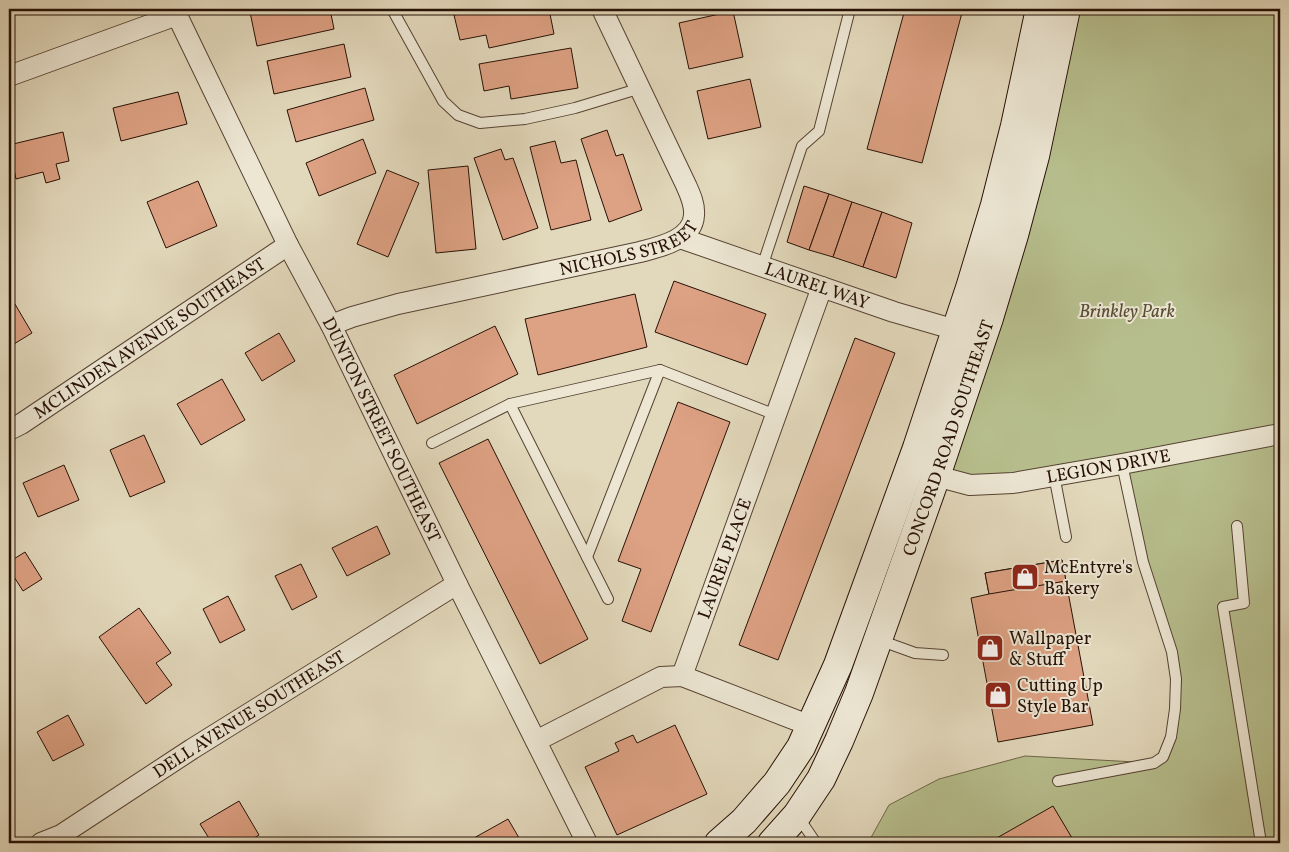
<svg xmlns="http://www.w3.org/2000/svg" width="1289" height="852" font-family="Vollkorn,serif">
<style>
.green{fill:#b7be8d;stroke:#6e6749}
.building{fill:#dda183;stroke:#261005}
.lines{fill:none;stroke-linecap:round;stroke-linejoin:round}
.service-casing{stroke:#554232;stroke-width:12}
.minor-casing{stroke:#554232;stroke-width:22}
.secondary-casing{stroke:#261005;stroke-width:30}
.service{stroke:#ece6d3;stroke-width:10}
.minor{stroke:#ece6d3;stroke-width:20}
.secondary{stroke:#ece6d3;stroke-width:28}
.labels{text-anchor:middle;stroke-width:4;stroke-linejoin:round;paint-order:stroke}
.street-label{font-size:18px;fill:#261005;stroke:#ece6d3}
.park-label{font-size:18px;font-style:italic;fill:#594d35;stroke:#ece6d3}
.poi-label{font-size:18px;fill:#261005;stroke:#ece6d3;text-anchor:start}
</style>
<rect width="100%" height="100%" fill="#e2d8bb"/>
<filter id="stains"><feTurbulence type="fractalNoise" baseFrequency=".004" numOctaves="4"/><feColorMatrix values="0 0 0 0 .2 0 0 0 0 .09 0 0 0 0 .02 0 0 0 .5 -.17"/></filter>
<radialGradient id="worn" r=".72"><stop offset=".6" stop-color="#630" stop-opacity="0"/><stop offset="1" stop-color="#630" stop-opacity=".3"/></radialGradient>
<path class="green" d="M 1048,9 L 1280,9 L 1280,843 L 868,843 L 889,805 L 939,779 L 1025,756 L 1154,763 L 1163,757 L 1176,679 L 1122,464 L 1054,475 L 936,476 Z"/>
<g class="building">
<path d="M 264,9 L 330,9 L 334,29 L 257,46 L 250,12 Z"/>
<path d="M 482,9 L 549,9 L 554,34 L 489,48 L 486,35 L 460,40 L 454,15 Z"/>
<path d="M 905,9 L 963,9 L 922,163 L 867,149 Z"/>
<path d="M 733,11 L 743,57 L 689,69 L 679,23 Z"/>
<path d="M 344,44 L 351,77 L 274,94 L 267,61 Z"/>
<path d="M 571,48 L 578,88 L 511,99 L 509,86 L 484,91 L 479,64 Z"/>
<path d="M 750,79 L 761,127 L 708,139 L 697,91 Z"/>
<path d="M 365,88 L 374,120 L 296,142 L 287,110 Z"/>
<path d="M 178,92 L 187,124 L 121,141 L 113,108 Z"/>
<path d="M 607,130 L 616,156 L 623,154 L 642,210 L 609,222 L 581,139 Z"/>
<path d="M 63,132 L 69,161 L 56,164 L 60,179 L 46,183 L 43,172 L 16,179 L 9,145 Z"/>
<path d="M 363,139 L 376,173 L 319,196 L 306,163 Z"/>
<path d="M 555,141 L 561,163 L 576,160 L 591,220 L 551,230 L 530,147 Z"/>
<path d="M 501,149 L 505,160 L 513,158 L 538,228 L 503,240 L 474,158 Z"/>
<path d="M 468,166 L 476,249 L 436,253 L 428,170 Z"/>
<path d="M 387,170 L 419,183 L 388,257 L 357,244 Z"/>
<path d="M 198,181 L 217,226 L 166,248 L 147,202 Z"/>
<path d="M 804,186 L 829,194 L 809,250 L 787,242 Z"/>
<path d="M 829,194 L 852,202 L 833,257 L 809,250 Z"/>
<path d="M 852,202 L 882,212 L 863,267 L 833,257 Z"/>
<path d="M 882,212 L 912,223 L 896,278 L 863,267 Z"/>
<path d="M 674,281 L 766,314 L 747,365 L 655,332 Z"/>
<path d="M 9,294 L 32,333 L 9,347 Z"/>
<path d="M 635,294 L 647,347 L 538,375 L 525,319 Z"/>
<path d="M 495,326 L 518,374 L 417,424 L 394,375 Z"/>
<path d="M 279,333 L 295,361 L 262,381 L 245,353 Z"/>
<path d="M 855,338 L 895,353 L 778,660 L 739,645 Z"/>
<path d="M 222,379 L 245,420 L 201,445 L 177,404 Z"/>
<path d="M 678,402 L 730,422 L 651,632 L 622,621 L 641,569 L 618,561 Z"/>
<path d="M 144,435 L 165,482 L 130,497 L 110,450 Z"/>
<path d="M 488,439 L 588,639 L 540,664 L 439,463 Z"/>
<path d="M 64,465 L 79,500 L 38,517 L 23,483 Z"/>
<path d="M 377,526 L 390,554 L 347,576 L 332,548 Z"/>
<path d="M 25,552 L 42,579 L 23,591 L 9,569 L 9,562 Z"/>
<path d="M 1062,560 L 1093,725 L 998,742 L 971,598 L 989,594 L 985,573 Z"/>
<path d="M 1062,560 L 1066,581 L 989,594 L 985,573 Z"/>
<path d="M 301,564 L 317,597 L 292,610 L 275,576 Z"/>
<path d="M 228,596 L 245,630 L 220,643 L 203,609 Z"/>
<path d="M 139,608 L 171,653 L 156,663 L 172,685 L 146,704 L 99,637 Z"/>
<path d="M 68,715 L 84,745 L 53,761 L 37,732 Z"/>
<path d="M 675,725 L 707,794 L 617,835 L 585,767 L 619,751 L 615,743 L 633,735 L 637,743 Z"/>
<path d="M 239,801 L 259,835 L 246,843 L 212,843 L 200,824 Z"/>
<path d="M 1053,806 L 1075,843 L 988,843 Z"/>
<path d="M 508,819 L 522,843 L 465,843 Z"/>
</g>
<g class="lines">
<g class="service-casing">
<g id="service">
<path d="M 392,9 L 443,101 L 458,115 L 480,123 L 525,119 L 575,108 L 641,88"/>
<path d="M 762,267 L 802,146 L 819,131 L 850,9"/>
<path d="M 510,404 L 608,599"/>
<path d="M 432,443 L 510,404 L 660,370"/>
<path d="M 1054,475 L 1066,537"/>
<path d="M 1237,526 L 1244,603 L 1223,607 L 1261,843"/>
<path d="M 587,557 L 660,370 L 776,415"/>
<path d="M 879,640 L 915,653 L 943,655"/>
<path d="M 1058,781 L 1154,763 L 1163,757 L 1171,737 L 1175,709 L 1176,679 L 1172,652 L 1143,562 L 1122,464"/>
<path d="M 797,815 L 816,843"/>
</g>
</g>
<g class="minor-casing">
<g id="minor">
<path id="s1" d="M 174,9 L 288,245 L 331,325 L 457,584 L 587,843"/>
<path d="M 9,76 L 177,15"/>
<path id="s2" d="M 680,238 L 894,312 L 956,330"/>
<path id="s3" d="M 331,325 L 352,317 L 398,304 L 640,252 C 659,247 693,240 694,215 C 695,204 690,194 686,185 L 602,9"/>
<path id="s4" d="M 9,430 L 21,424 L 288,245"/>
<path id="s5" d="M 936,476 L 970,485 L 1013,483 L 1122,464 L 1280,434"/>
<path id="s6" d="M 682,676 L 822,287"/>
<path d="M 536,741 L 661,677 L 682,676 L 811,726"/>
<path id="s7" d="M 41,843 L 61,835 L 192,749 L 457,584"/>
</g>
</g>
<g class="secondary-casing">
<g id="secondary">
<path d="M 719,843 L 744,821 L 777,783 L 801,747 L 838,665 L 917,448 L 970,288 L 995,205 L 1015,126 L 1040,9"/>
<path id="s8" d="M 772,843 L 797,815 L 821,779 L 839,741 L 859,693 L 936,476 L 989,318 L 1014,235 L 1035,156 L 1066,9"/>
</g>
</g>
<use href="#service" class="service"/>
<use href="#minor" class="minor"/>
<use href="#secondary" class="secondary"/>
</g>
<defs>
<g id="shop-square" transform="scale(1.4375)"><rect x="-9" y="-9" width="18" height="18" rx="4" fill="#8f2418" stroke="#ece6d3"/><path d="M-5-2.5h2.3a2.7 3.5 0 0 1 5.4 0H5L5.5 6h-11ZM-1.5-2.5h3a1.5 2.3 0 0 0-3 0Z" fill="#fff"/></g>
</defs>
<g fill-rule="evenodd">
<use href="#shop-square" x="1025" y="577"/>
<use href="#shop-square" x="990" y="648"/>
<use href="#shop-square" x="998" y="695"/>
</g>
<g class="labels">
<g class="street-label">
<text dy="6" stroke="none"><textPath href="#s3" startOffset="308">NICHOLS STREET</textPath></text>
<text dy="6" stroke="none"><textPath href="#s2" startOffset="145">LAUREL WAY</textPath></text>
<text dy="6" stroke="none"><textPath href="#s4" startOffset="168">MCLINDEN AVENUE SOUTHEAST</textPath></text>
<text dy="6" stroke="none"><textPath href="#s1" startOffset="469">DUNTON STREET SOUTHEAST</textPath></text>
<text dy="6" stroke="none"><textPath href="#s8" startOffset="445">CONCORD ROAD SOUTHEAST</textPath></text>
<text dy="6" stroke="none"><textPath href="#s5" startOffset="175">LEGION DRIVE</textPath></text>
<text dy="6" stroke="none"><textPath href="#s6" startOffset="125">LAUREL PLACE</textPath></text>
<text dy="6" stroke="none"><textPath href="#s7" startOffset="245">DELL AVENUE SOUTHEAST</textPath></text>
</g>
<g class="park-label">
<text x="1127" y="317">Brinkley Park</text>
</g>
<g class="poi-label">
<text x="1044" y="573">McEntyre's<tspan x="1044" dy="21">Bakery</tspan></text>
<text x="1009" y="644">Wallpaper<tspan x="1009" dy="21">&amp; Stuff</tspan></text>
<text x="1017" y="691">Cutting Up<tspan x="1017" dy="21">Style Bar</tspan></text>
</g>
</g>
<rect width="1289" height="852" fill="none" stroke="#e2d8bb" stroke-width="30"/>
<rect x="10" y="10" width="1269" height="832" fill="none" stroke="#261005" stroke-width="2.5"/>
<rect x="15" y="15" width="1259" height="822" fill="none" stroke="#261005"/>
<rect width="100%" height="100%" filter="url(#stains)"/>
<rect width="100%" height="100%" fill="url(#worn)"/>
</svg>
